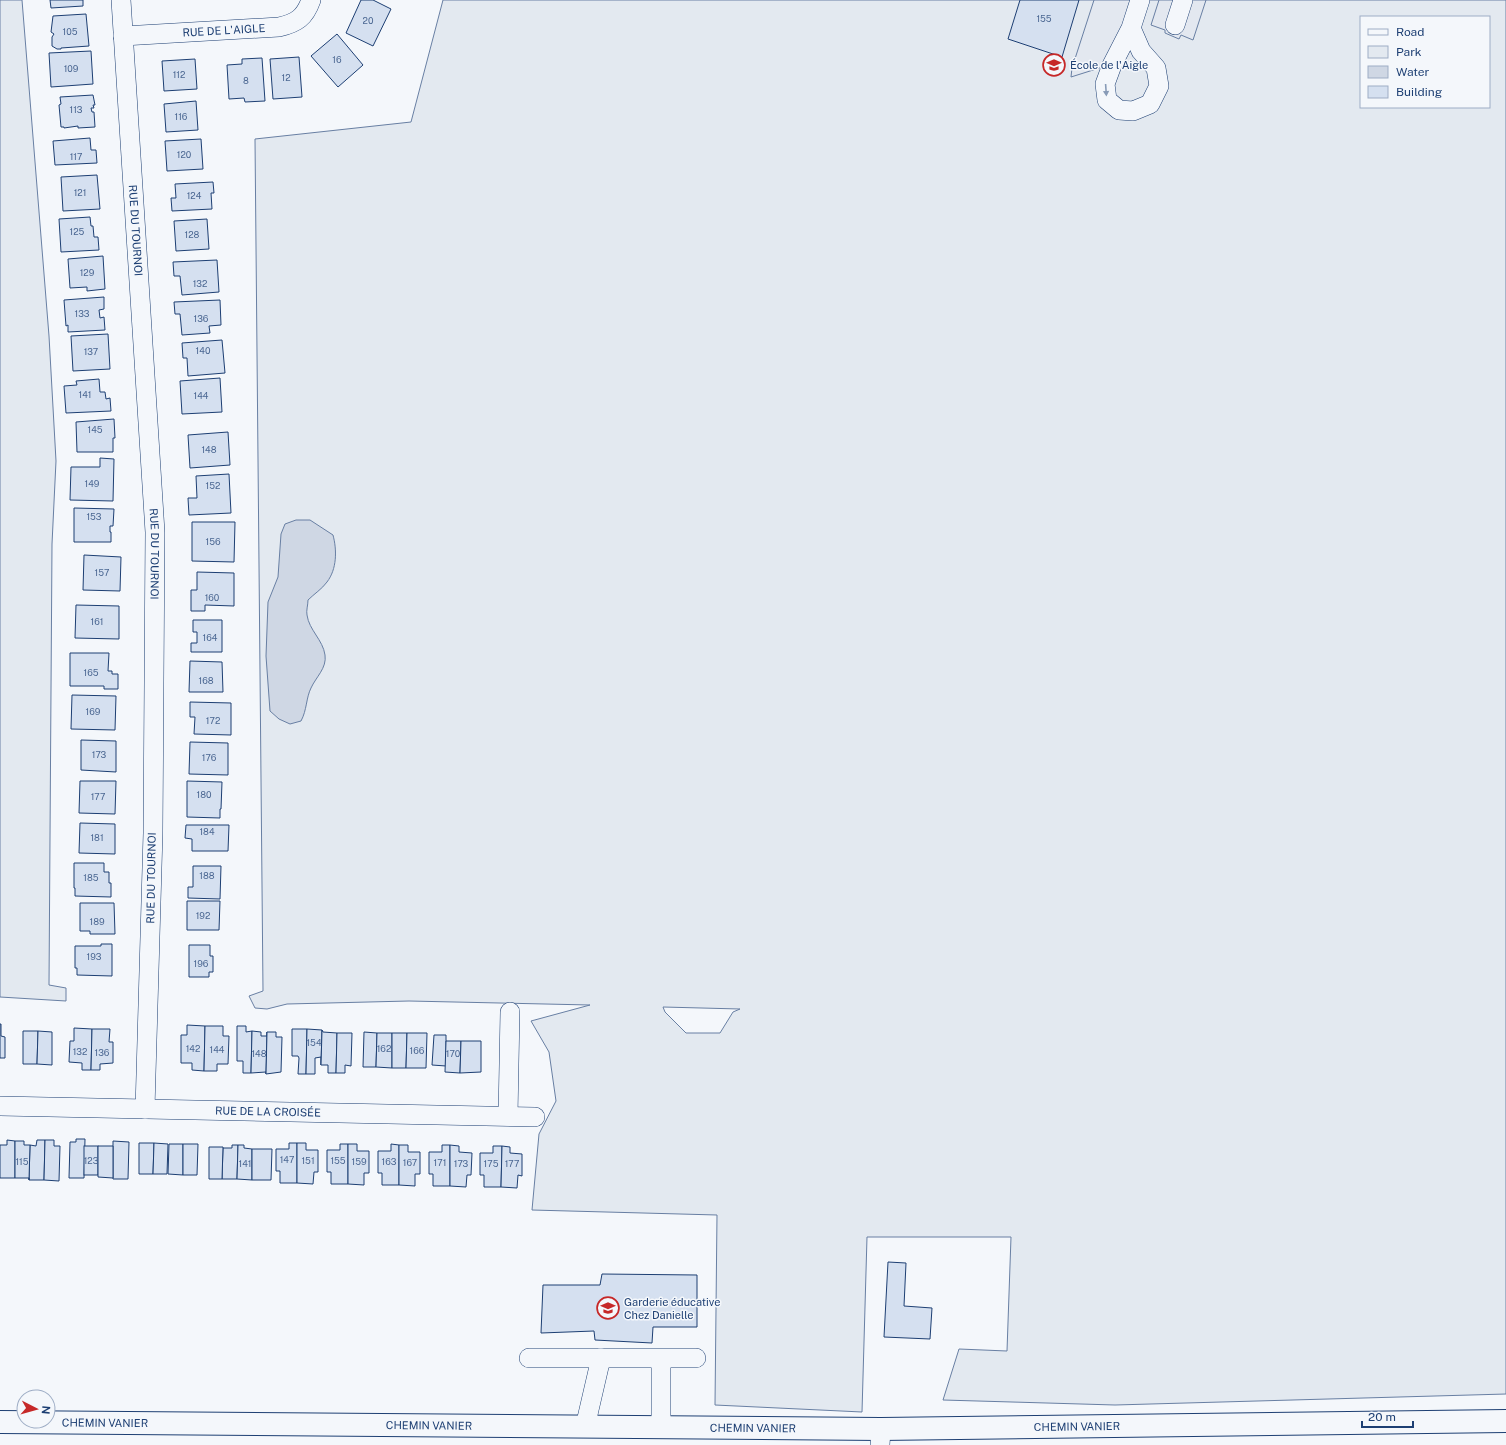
<svg xmlns="http://www.w3.org/2000/svg" width="1506" height="1445" font-family="'Public Sans',sans-serif">
<style>
.green{fill:#e3e9f0;stroke:#687fa3;fill-rule:evenodd}
.parking{fill:#e3e8f0;stroke:#687fa3}
.water{fill:#cfd7e4;stroke:#687fa3}
.building{fill:#d5e0f0;stroke:#1d3f73}
.lines{fill:none;stroke-linecap:round;stroke-linejoin:round}
.minor-casing{stroke:#1d3f73;stroke-width:20}
.major-casing{stroke:#1d3f73;stroke-width:24}
.minor{stroke:#f4f7fb;stroke-width:19}
.major{stroke:#f4f7fb;stroke-width:22}
.oneway{fill:#889bb7}
.labels{text-anchor:middle;stroke-width:3;stroke-linejoin:round;paint-order:stroke}
.number-label{font-size:9px;fill:#4b6792}
.street-label{font-size:11px;fill:#1d3f73;stroke:#f4f7fb}
.poi-label{font-size:11px;fill:#1d3f73;stroke:#f4f7fb;text-anchor:start}
</style>
<rect width="100%" height="100%" fill="#f4f7fb"/>
<g class="green">
<path d="M 0,0 L 22,0 L 49,336 L 56,461 L 52,544 L 49,985 L 66,988 L 66,1001 L 0,997 Z"/>
<path d="M 443,0 L 1506,0 L 1506,1394 L 1115,1405 L 943,1400 L 959,1349 L 1007,1351 L 1011,1237 L 867,1237 L 862,1412 L 715,1405 L 717,1215 L 532,1210 L 539,1134 L 556,1101 L 549,1052 L 531,1021 L 590,1005 L 409,1001 L 287,1004 L 267,1009 L 255,1008 L 249,996 L 263,991 L 255,139 L 411,122 ZM 1361,17 L 1489,17 L 1489,107 L 1361,107 ZM 663,1007 L 740,1009 L 733,1012 L 720,1033 L 686,1033 L 665,1012 Z"/>
</g>
<g class="parking">
<path d="M 1094,0 L 1131,0 L 1109,65 L 1071,77 L 1072,68 Z"/>
<path d="M 1159,0 L 1206,0 L 1193,40 L 1181,35 L 1179,39 L 1165,33 L 1165,30 L 1151,25 Z"/>
</g>
<path class="water" d="M 296,520 L 310,520 L 333,535 C 337,550 337,569 327,582 C 322,589 314,594 308,600 C 308,605 306,611 307,615 C 309,630 323,640 325,655 C 327,668 316,677 311,688 C 306,698 307,710 301,721 L 290,724 L 279,719 L 270,711 L 266,656 L 268,602 L 278,577 L 281,534 L 285,524 Z"/>
<g class="building">
<path d="M 50,0 L 83,0 L 83,6 L 51,8 Z"/>
<path d="M 361,0 L 373,0 L 391,9 L 373,46 L 346,33 Z"/>
<path d="M 1020,0 L 1079,0 L 1062,57 L 1008,39 Z"/>
<path d="M 86,14 L 89,46 L 61,48 L 61,49 L 57,49 L 52,46 L 52,37 L 54,34 L 51,32 L 53,16 Z"/>
<path d="M 337,34 L 363,65 L 338,87 L 311,56 Z"/>
<path d="M 91,51 L 93,84 L 51,87 L 49,53 Z"/>
<path d="M 299,57 L 302,97 L 273,99 L 270,59 Z"/>
<path d="M 262,58 L 265,101 L 245,102 L 244,98 L 229,99 L 227,65 L 242,64 L 242,59 Z"/>
<path d="M 195,59 L 197,89 L 164,91 L 162,61 Z"/>
<path d="M 93,95 L 95,105 L 93,105 L 94,108 L 91,108 L 92,112 L 94,112 L 95,127 L 78,128 L 78,126 L 64,128 L 64,127 L 61,127 L 59,105 L 61,104 L 60,97 Z"/>
<path d="M 196,101 L 198,130 L 166,132 L 164,104 Z"/>
<path d="M 90,138 L 91,150 L 96,150 L 97,163 L 55,165 L 53,141 Z"/>
<path d="M 201,139 L 203,169 L 167,171 L 165,141 Z"/>
<path d="M 97,175 L 100,209 L 63,211 L 61,177 Z"/>
<path d="M 213,182 L 214,193 L 211,193 L 212,209 L 172,211 L 171,198 L 176,198 L 175,184 Z"/>
<path d="M 90,217 L 91,226 L 93,226 L 94,237 L 98,237 L 99,250 L 61,252 L 59,219 Z"/>
<path d="M 207,219 L 209,249 L 176,251 L 174,221 Z"/>
<path d="M 103,256 L 105,289 L 87,291 L 87,287 L 70,288 L 68,259 Z"/>
<path d="M 217,260 L 219,292 L 182,295 L 180,276 L 174,276 L 173,262 Z"/>
<path d="M 104,297 L 104,309 L 99,310 L 100,318 L 104,317 L 105,330 L 68,332 L 68,325 L 66,326 L 64,300 Z"/>
<path d="M 220,300 L 221,325 L 209,326 L 210,333 L 182,335 L 180,314 L 175,314 L 174,302 Z"/>
<path d="M 108,334 L 110,369 L 73,371 L 71,336 Z"/>
<path d="M 222,340 L 225,373 L 188,376 L 187,358 L 183,358 L 182,343 Z"/>
<path d="M 220,378 L 222,412 L 182,414 L 180,381 Z"/>
<path d="M 99,379 L 100,392 L 105,392 L 106,399 L 110,398 L 111,411 L 66,413 L 64,386 L 77,385 L 76,381 Z"/>
<path d="M 114,419 L 115,438 L 113,438 L 113,452 L 77,452 L 76,422 Z"/>
<path d="M 228,432 L 230,465 L 190,468 L 188,435 Z"/>
<path d="M 100,458 L 114,459 L 113,501 L 70,500 L 71,467 L 100,467 Z"/>
<path d="M 229,474 L 231,513 L 189,515 L 188,498 L 197,498 L 196,476 Z"/>
<path d="M 74,508 L 114,509 L 113,526 L 110,526 L 110,532 L 111,532 L 111,542 L 74,542 Z"/>
<path d="M 192,522 L 235,522 L 234,562 L 192,561 Z"/>
<path d="M 84,555 L 121,557 L 120,591 L 83,590 Z"/>
<path d="M 197,572 L 234,573 L 234,606 L 205,605 L 205,611 L 191,611 L 191,590 L 197,590 Z"/>
<path d="M 76,605 L 119,606 L 119,639 L 75,638 Z"/>
<path d="M 193,620 L 222,620 L 222,652 L 191,652 L 191,643 L 197,643 L 197,632 L 193,632 Z"/>
<path d="M 70,653 L 109,653 L 108,671 L 112,671 L 112,674 L 118,674 L 118,689 L 104,689 L 104,686 L 70,686 Z"/>
<path d="M 190,661 L 222,662 L 223,692 L 189,692 Z"/>
<path d="M 72,695 L 116,696 L 115,730 L 71,729 Z"/>
<path d="M 190,702 L 231,703 L 231,735 L 194,734 L 195,717 L 190,717 Z"/>
<path d="M 81,740 L 116,741 L 116,772 L 81,770 Z"/>
<path d="M 190,742 L 228,743 L 228,775 L 189,774 Z"/>
<path d="M 80,781 L 116,781 L 115,814 L 79,813 Z"/>
<path d="M 187,781 L 222,782 L 221,809 L 220,809 L 220,818 L 187,817 Z"/>
<path d="M 80,823 L 115,824 L 115,854 L 79,853 Z"/>
<path d="M 186,825 L 229,825 L 228,851 L 192,851 L 192,839 L 185,838 Z"/>
<path d="M 74,863 L 104,863 L 104,872 L 109,872 L 109,883 L 111,883 L 111,897 L 75,896 L 75,888 L 74,888 Z"/>
<path d="M 193,866 L 221,866 L 220,899 L 188,898 L 188,887 L 193,887 Z"/>
<path d="M 187,901 L 220,901 L 219,930 L 187,930 Z"/>
<path d="M 80,903 L 114,903 L 115,934 L 90,934 L 90,931 L 80,931 Z"/>
<path d="M 101,944 L 112,944 L 112,976 L 77,975 L 77,968 L 75,968 L 75,946 L 101,946 Z"/>
<path d="M 189,945 L 210,945 L 210,956 L 213,956 L 213,972 L 209,972 L 209,977 L 189,977 Z"/>
<path d="M 0,1024 L 1,1024 L 1,1036 L 5,1037 L 5,1058 L 0,1058 Z"/>
<path d="M 187,1025 L 205,1026 L 204,1071 L 192,1070 L 192,1063 L 181,1063 L 181,1035 L 187,1035 Z"/>
<path d="M 205,1026 L 223,1026 L 223,1036 L 229,1036 L 228,1064 L 217,1064 L 217,1071 L 204,1071 Z"/>
<path d="M 237,1026 L 246,1026 L 246,1032 L 252,1031 L 251,1073 L 243,1073 L 243,1061 L 237,1061 Z"/>
<path d="M 74,1028 L 92,1029 L 91,1070 L 82,1070 L 82,1063 L 69,1062 L 70,1041 L 74,1041 Z"/>
<path d="M 92,1029 L 110,1029 L 109,1042 L 113,1042 L 113,1063 L 100,1064 L 100,1070 L 91,1070 Z"/>
<path d="M 292,1029 L 307,1029 L 306,1074 L 298,1074 L 299,1058 L 298,1056 L 292,1056 Z"/>
<path d="M 307,1029 L 322,1030 L 321,1065 L 321,1057 L 315,1058 L 315,1074 L 306,1074 Z"/>
<path d="M 322,1030 L 323,1032 L 337,1033 L 336,1073 L 328,1073 L 328,1065 L 321,1065 Z"/>
<path d="M 23,1031 L 38,1031 L 37,1064 L 23,1064 Z"/>
<path d="M 38,1031 L 52,1032 L 52,1065 L 37,1064 Z"/>
<path d="M 252,1031 L 261,1032 L 261,1036 L 267,1036 L 267,1032 L 266,1074 L 266,1072 L 251,1073 Z"/>
<path d="M 267,1032 L 276,1032 L 276,1037 L 282,1037 L 281,1072 L 266,1074 Z"/>
<path d="M 364,1032 L 377,1033 L 376,1067 L 363,1067 Z"/>
<path d="M 337,1033 L 352,1033 L 351,1066 L 345,1065 L 345,1073 L 336,1073 Z"/>
<path d="M 377,1033 L 392,1033 L 392,1068 L 376,1067 Z"/>
<path d="M 392,1033 L 407,1033 L 406,1068 L 392,1068 Z"/>
<path d="M 407,1033 L 427,1033 L 426,1068 L 406,1068 Z"/>
<path d="M 434,1035 L 446,1035 L 446,1066 L 432,1065 Z"/>
<path d="M 446,1041 L 461,1041 L 460,1073 L 445,1072 Z"/>
<path d="M 461,1041 L 481,1041 L 481,1072 L 460,1073 Z"/>
<path d="M 76,1139 L 85,1139 L 84,1178 L 69,1178 L 70,1142 L 76,1142 Z"/>
<path d="M 7,1140 L 15,1141 L 15,1178 L 0,1178 L 0,1145 L 7,1145 Z"/>
<path d="M 37,1140 L 45,1140 L 44,1180 L 29,1180 L 30,1145 L 36,1146 Z"/>
<path d="M 45,1140 L 54,1140 L 54,1146 L 60,1146 L 59,1181 L 44,1180 Z"/>
<path d="M 15,1141 L 24,1141 L 24,1145 L 30,1145 L 29,1180 L 29,1178 L 15,1178 Z"/>
<path d="M 113,1141 L 129,1142 L 128,1179 L 113,1179 Z"/>
<path d="M 139,1143 L 154,1143 L 153,1174 L 139,1174 Z"/>
<path d="M 154,1143 L 168,1144 L 167,1174 L 153,1174 Z"/>
<path d="M 289,1143 L 297,1143 L 297,1183 L 280,1183 L 280,1171 L 276,1171 L 276,1149 L 289,1149 Z"/>
<path d="M 297,1143 L 306,1143 L 306,1150 L 318,1150 L 318,1172 L 314,1172 L 313,1184 L 297,1183 Z"/>
<path d="M 169,1144 L 183,1144 L 183,1175 L 168,1174 Z"/>
<path d="M 183,1144 L 198,1144 L 197,1175 L 183,1175 Z"/>
<path d="M 340,1144 L 348,1144 L 348,1184 L 331,1184 L 331,1172 L 327,1172 L 327,1150 L 340,1150 Z"/>
<path d="M 348,1144 L 357,1144 L 357,1151 L 369,1151 L 369,1173 L 364,1173 L 364,1185 L 348,1184 Z"/>
<path d="M 391,1144 L 399,1145 L 399,1185 L 382,1185 L 382,1173 L 378,1173 L 378,1151 L 391,1151 Z"/>
<path d="M 232,1145 L 238,1145 L 237,1179 L 222,1179 L 223,1148 L 232,1148 Z"/>
<path d="M 238,1145 L 244,1145 L 244,1148 L 252,1149 L 252,1180 L 237,1179 Z"/>
<path d="M 399,1145 L 408,1145 L 408,1152 L 420,1152 L 420,1174 L 415,1174 L 415,1186 L 399,1185 Z"/>
<path d="M 442,1145 L 450,1145 L 450,1186 L 433,1186 L 433,1174 L 429,1174 L 429,1152 L 442,1152 Z"/>
<path d="M 450,1145 L 459,1146 L 459,1152 L 472,1153 L 471,1175 L 467,1175 L 466,1187 L 450,1186 Z"/>
<rect x="84" y="1146" width="14" height="29"/>
<path d="M 98,1146 L 113,1146 L 113,1178 L 98,1177 Z"/>
<path d="M 493,1146 L 502,1146 L 501,1187 L 484,1187 L 484,1175 L 480,1175 L 480,1153 L 493,1153 Z"/>
<path d="M 502,1146 L 510,1147 L 510,1153 L 522,1154 L 522,1176 L 518,1175 L 517,1188 L 501,1187 Z"/>
<path d="M 209,1147 L 223,1147 L 222,1179 L 209,1179 Z"/>
<path d="M 252,1149 L 272,1149 L 271,1180 L 252,1180 Z"/>
<path d="M 888,1262 L 906,1263 L 904,1306 L 932,1308 L 930,1339 L 884,1337 Z"/>
<path d="M 602,1274 L 697,1275 L 697,1327 L 653,1327 L 652,1343 L 595,1340 L 594,1331 L 541,1333 L 543,1285 L 600,1285 Z"/>
</g>
<g class="lines">
<g class="minor-casing">
<g id="minor">
<path id="s1" d="M 121,0 L 155,532 L 153,833 L 145,1109"/>
<path d="M 1175,25 L 1183,0"/>
<path d="M 1131,28 L 1141,51 L 1156,68 L 1159,86 L 1150,104 L 1133,111 L 1119,110 L 1107,100 L 1105,84 L 1112,65 L 1131,28 L 1140,0"/>
<path id="s2" d="M 123,36 L 279,27 C 297,23 305,17 311,0"/>
<path id="s3" d="M 0,1106 L 535,1117"/>
<path d="M 508,1116 L 510,1012"/>
<path d="M 529,1358 L 696,1358"/>
<path d="M 585,1427 L 601,1358"/>
<path d="M 661,1427 L 661,1359"/>
<path d="M 880,1445 L 881,1429"/>
</g>
</g>
<g class="major-casing">
<g id="major">
<path id="s4" d="M 0,1422 L 881,1429 L 1506,1421"/>
</g>
</g>
<use href="#minor" class="minor"/>
<use href="#major" class="major"/>
</g>
<defs><path id="oneway-solid" d="M-6-.8H1V-3.2L6.5 0L1 3.2V.8H-6Z"/></defs>
<use class="oneway" href="#oneway-solid" transform="translate(1106 90) rotate(86)"/>
<defs>
<g id="school-ring" transform="scale(1.15)"><circle r="9.5" fill="#f4f7fb" stroke="#c62828" stroke-width="1.5"/><path d="M0-5L7-2L0 1L-7-2ZM-4 1L0 2.5L4 1V4Q0 6-4 4Z" fill="#c62828"/></g>
</defs>
<g fill-rule="evenodd">
<use href="#school-ring" x="1054" y="65"/>
<use href="#school-ring" x="608" y="1308"/>
</g>
<g class="labels">
<g class="number-label">
<text x="1044" y="22">155</text>
<text x="368" y="24">20</text>
<text x="70" y="35">105</text>
<text x="337" y="63">16</text>
<text x="71" y="72">109</text>
<text x="179" y="78">112</text>
<text x="286" y="81">12</text>
<text x="246" y="84">8</text>
<text x="76" y="113">113</text>
<text x="181" y="120">116</text>
<text x="184" y="158">120</text>
<text x="76" y="160">117</text>
<text x="80" y="196">121</text>
<text x="194" y="199">124</text>
<text x="77" y="235">125</text>
<text x="192" y="238">128</text>
<text x="87" y="276">129</text>
<text x="200" y="287">132</text>
<text x="82" y="317">133</text>
<text x="201" y="322">136</text>
<text x="203" y="354">140</text>
<text x="91" y="355">137</text>
<text x="85" y="398">141</text>
<text x="201" y="399">144</text>
<text x="95" y="433">145</text>
<text x="209" y="453">148</text>
<text x="92" y="487">149</text>
<text x="213" y="489">152</text>
<text x="94" y="520">153</text>
<text x="213" y="545">156</text>
<text x="102" y="576">157</text>
<text x="212" y="601">160</text>
<text x="97" y="625">161</text>
<text x="210" y="641">164</text>
<text x="91" y="676">165</text>
<text x="206" y="684">168</text>
<text x="93" y="715">169</text>
<text x="213" y="724">172</text>
<text x="99" y="758">173</text>
<text x="209" y="761">176</text>
<text x="204" y="798">180</text>
<text x="98" y="800">177</text>
<text x="207" y="835">184</text>
<text x="97" y="841">181</text>
<text x="207" y="879">188</text>
<text x="91" y="881">185</text>
<text x="203" y="919">192</text>
<text x="97" y="925">189</text>
<text x="94" y="960">193</text>
<text x="201" y="967">196</text>
<text x="314" y="1046">154</text>
<text x="193" y="1052">142</text>
<text x="384" y="1052">162</text>
<text x="217" y="1053">144</text>
<text x="417" y="1054">166</text>
<text x="80" y="1055">132</text>
<text x="102" y="1056">136</text>
<text x="259" y="1057">148</text>
<text x="453" y="1057">170</text>
<text x="287" y="1163">147</text>
<text x="91" y="1164">123</text>
<text x="308" y="1164">151</text>
<text x="338" y="1164">155</text>
<text x="22" y="1165">115</text>
<text x="359" y="1165">159</text>
<text x="389" y="1165">163</text>
<text x="410" y="1166">167</text>
<text x="440" y="1166">171</text>
<text x="245" y="1167">141</text>
<text x="461" y="1167">173</text>
<text x="491" y="1167">175</text>
<text x="512" y="1167">177</text>
</g>
<g class="street-label">
<text dy="4" stroke="none"><textPath href="#s2" startOffset="101">RUE DE L'AIGLE</textPath></text>
<text dy="4" stroke="none"><textPath href="#s1" startOffset="231">RUE DU TOURNOI</textPath></text>
<text dy="4" stroke="none"><textPath href="#s1" startOffset="555">RUE DU TOURNOI</textPath></text>
<text transform="translate(151 878) rotate(-89)" y="4">RUE DU TOURNOI</text>
<text dy="4" stroke="none"><textPath href="#s3" startOffset="268">RUE DE LA CROISÉE</textPath></text>
<text dy="4" stroke="none"><textPath href="#s4" startOffset="105">CHEMIN VANIER</textPath></text>
<text dy="4" stroke="none"><textPath href="#s4" startOffset="429">CHEMIN VANIER</textPath></text>
<text dy="4" stroke="none"><textPath href="#s4" startOffset="1077">CHEMIN VANIER</textPath></text>
<text dy="4" stroke="none"><textPath href="#s4" startOffset="753">CHEMIN VANIER</textPath></text>
</g>
<g class="poi-label">
<text x="1070" y="69">École de l'Aigle</text>
<text x="624" y="1306">Garderie éducative<tspan x="624" dy="13">Chez Danielle</tspan></text>
</g>
</g>
<rect x="1360" y="16" width="130" height="92" fill="#f4f7fb" stroke="#9eadc5"/>
<rect x="1368" y="29" width="20" height="6" fill="#f4f7fb" stroke="#9eadc5"/>
<text x="1396" y="36" font-size="12" fill="#1d3f73">Road</text>
<rect x="1368" y="46" width="20" height="12" fill="#e3e9f0" stroke="#9eadc5"/>
<text x="1396" y="56" font-size="12" fill="#1d3f73">Park</text>
<rect x="1368" y="66" width="20" height="12" fill="#cfd7e4" stroke="#9eadc5"/>
<text x="1396" y="76" font-size="12" fill="#1d3f73">Water</text>
<rect x="1368" y="86" width="20" height="12" fill="#d5e0f0" stroke="#9eadc5"/>
<text x="1396" y="96" font-size="12" fill="#1d3f73">Building</text>
<g transform="translate(36 1409) rotate(96)"><circle r="19" fill="#f4f7fb" stroke="#9eadc5"/>
<path d="M0-3L7 15L0 10L-7 15Z" fill="#c62828"/>
<text y="-6" font-size="11" font-weight="bold" text-anchor="middle" fill="#1d3f73">N</text>
</g>
<path d="M1362 1421v6h51v-6" fill="none" stroke="#1d3f73" stroke-width="2"/>
<text x="1368" y="1421" font-size="12" fill="#1d3f73" stroke="#f4f7fb" stroke-width="3" paint-order="stroke">20 m</text>
</svg>
